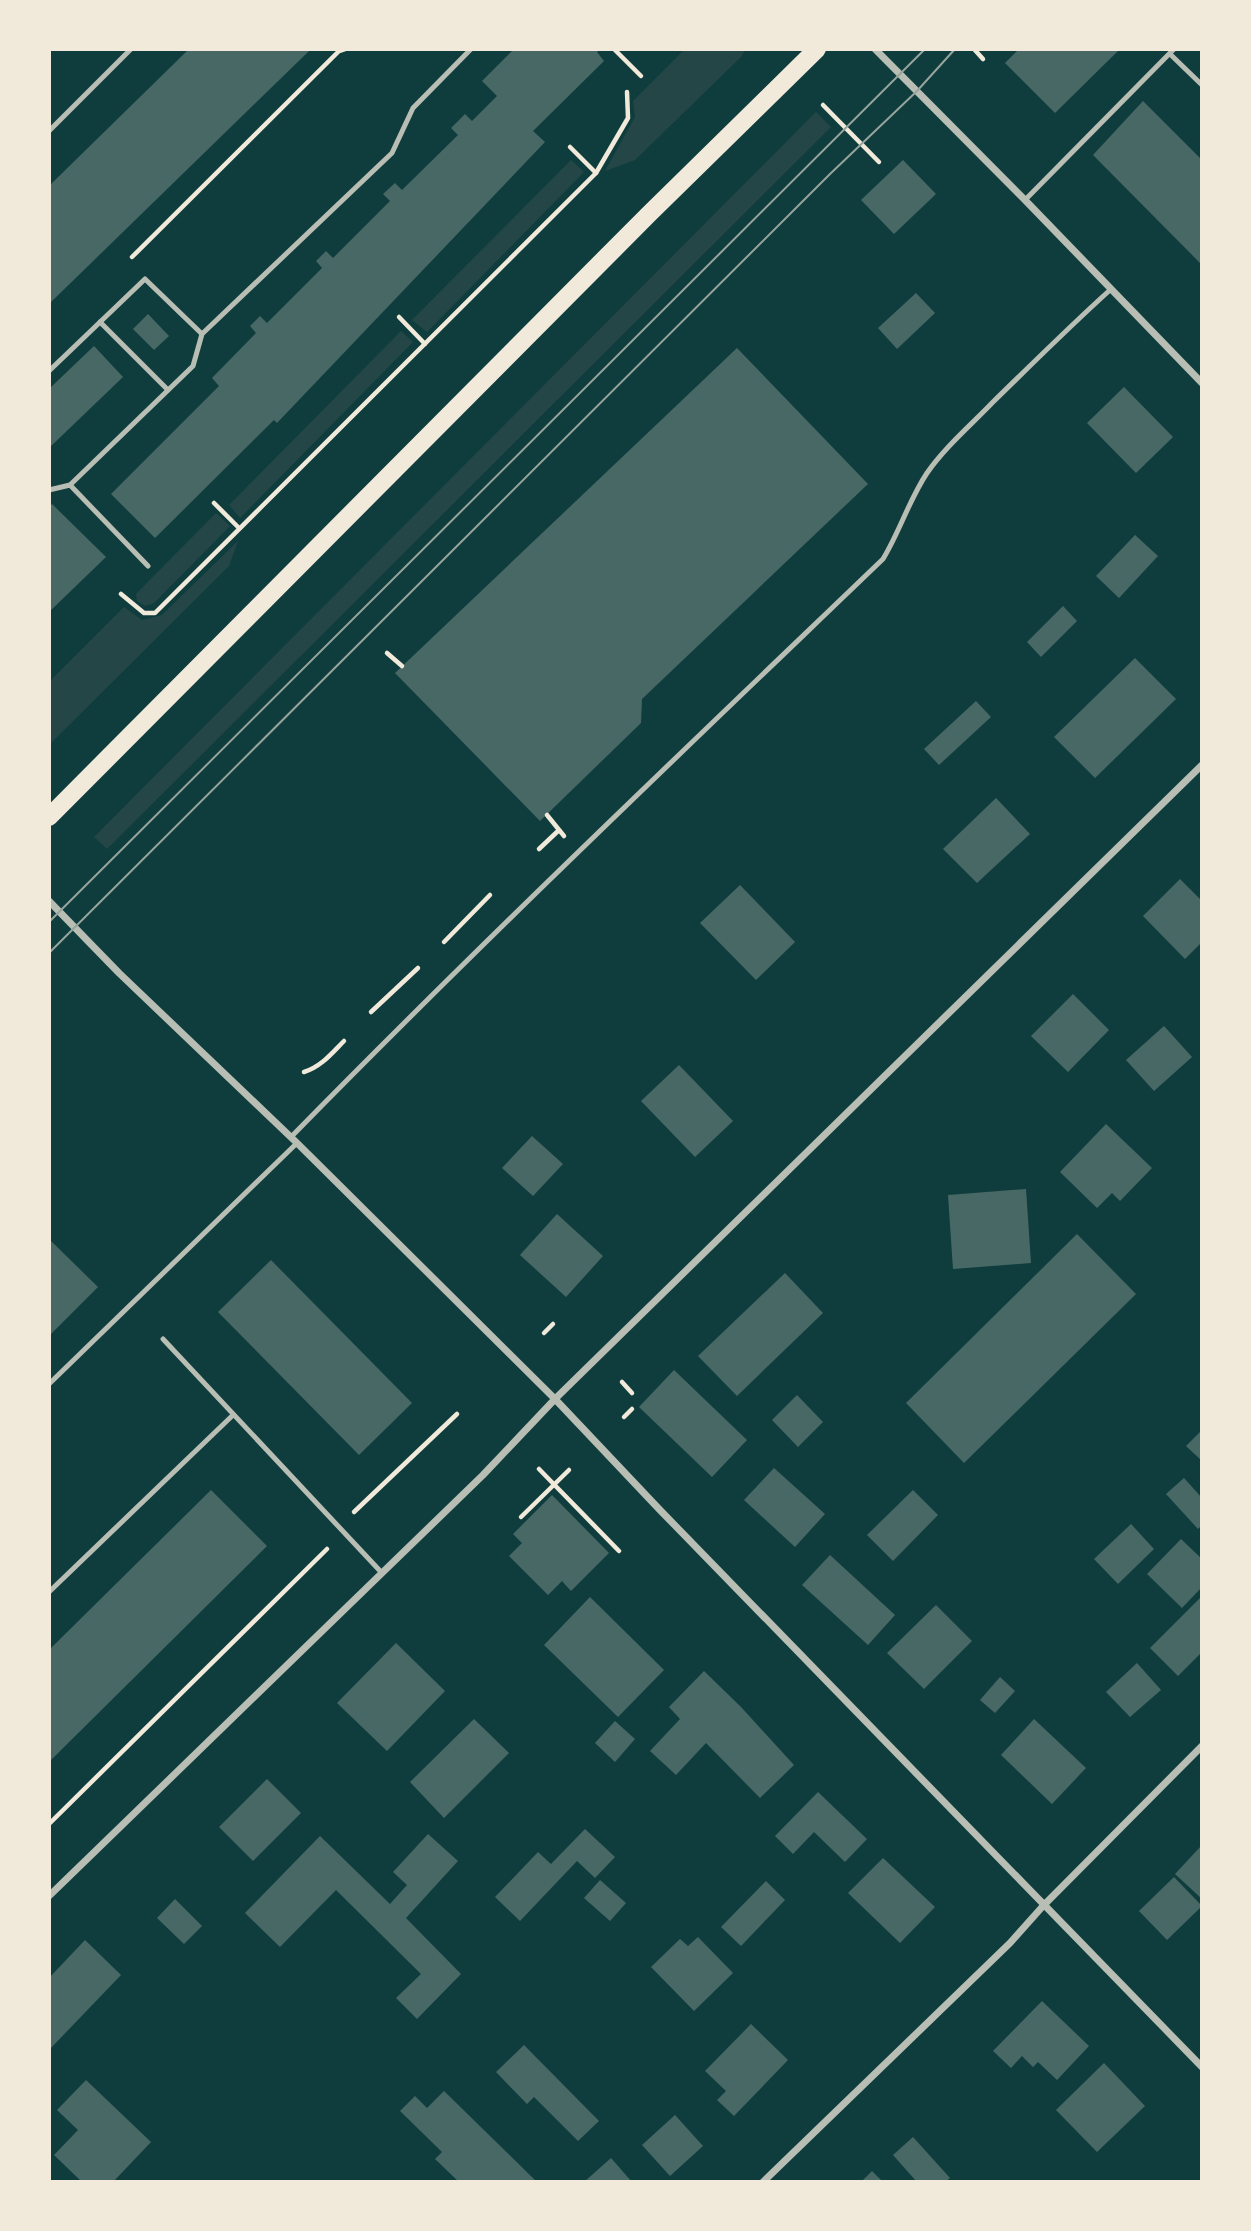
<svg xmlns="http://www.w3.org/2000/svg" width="1251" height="2231" font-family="Manrope,sans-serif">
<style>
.green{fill:#244646}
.building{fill:#486865}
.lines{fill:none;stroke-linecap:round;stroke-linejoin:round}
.path{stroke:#f1e9da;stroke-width:4.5}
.service{stroke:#b8beb3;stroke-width:5}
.minor{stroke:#b8beb3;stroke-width:7}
.primary{stroke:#f1e9da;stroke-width:18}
.tram{stroke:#97a49c;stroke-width:2}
</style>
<rect width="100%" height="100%" fill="#0f3d3e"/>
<g class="green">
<path d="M 685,49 L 746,49 L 741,57 L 635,160 L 605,171 L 635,117 L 633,101 Z"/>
<path d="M 816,112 L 831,127 L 107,849 L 94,837 Z"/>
<path d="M 571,160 L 584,172 L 427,332 L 412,320 Z"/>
<path d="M 401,331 L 413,342 L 240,518 L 229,505 Z"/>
<path d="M 216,513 L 230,526 L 154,603 L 145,606 L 137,601 L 136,594 Z"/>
<path d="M 238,541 L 229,566 L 49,745 L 49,682 L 124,607 L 142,620 L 162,615 Z"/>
</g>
<g class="building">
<path d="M 189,49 L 307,49 L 309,51 L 49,304 L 49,186 Z"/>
<path d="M 510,49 L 601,49 L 597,52 L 604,61 L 533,131 L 545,142 L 277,423 L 274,420 L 155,538 L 111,494 L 219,386 L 212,378 L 256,333 L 250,326 L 260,316 L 267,323 L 322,268 L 316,261 L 326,251 L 333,258 L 390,201 L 383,194 L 395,183 L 402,190 L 458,135 L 451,128 L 465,114 L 472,121 L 497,96 L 482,81 L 512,51 Z"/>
<path d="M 1019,49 L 1120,49 L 1055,113 L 1005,63 Z"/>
<path d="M 1143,101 L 1202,160 L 1202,265 L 1093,155 Z"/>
<path d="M 903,160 L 936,194 L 894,234 L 861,200 Z"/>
<path d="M 916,293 L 935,313 L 897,349 L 878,328 Z"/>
<path d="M 148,314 L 169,336 L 154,350 L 133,329 Z"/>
<path d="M 94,346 L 123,377 L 49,448 L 49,389 Z"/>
<path d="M 737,348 L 868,484 L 642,699 L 641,723 L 540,821 L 395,673 Z"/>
<path d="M 1124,387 L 1173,437 L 1136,473 L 1087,423 Z"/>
<path d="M 52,504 L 106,557 L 49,612 L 49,507 Z"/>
<path d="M 1135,535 L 1158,556 L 1119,598 L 1096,576 Z"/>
<path d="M 1063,606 L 1077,621 L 1041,657 L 1027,642 Z"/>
<path d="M 1135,658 L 1176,699 L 1095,778 L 1054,737 Z"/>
<path d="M 976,701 L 991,717 L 939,765 L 924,749 Z"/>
<path d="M 996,798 L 1030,834 L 977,883 L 943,849 Z"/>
<path d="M 1180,879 L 1202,901 L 1202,942 L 1185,959 L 1143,916 Z"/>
<path d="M 740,885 L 795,942 L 756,980 L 700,923 Z"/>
<path d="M 1073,994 L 1109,1030 L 1068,1072 L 1031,1036 Z"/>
<path d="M 1164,1026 L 1192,1057 L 1154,1091 L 1126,1060 Z"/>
<path d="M 679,1065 L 733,1121 L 695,1157 L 641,1101 Z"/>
<path d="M 1106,1124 L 1152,1168 L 1120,1201 L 1112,1193 L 1097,1208 L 1060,1172 Z"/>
<path d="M 532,1136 L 563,1164 L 533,1196 L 502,1168 Z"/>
<path d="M 1026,1189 L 1031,1263 L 953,1269 L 948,1195 Z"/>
<path d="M 557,1214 L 603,1256 L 566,1297 L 520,1255 Z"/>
<path d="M 1077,1234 L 1136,1294 L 964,1463 L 906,1403 Z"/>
<path d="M 49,1239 L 98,1287 L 49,1336 Z"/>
<path d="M 271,1260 L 412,1403 L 359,1455 L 218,1312 Z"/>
<path d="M 785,1273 L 823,1313 L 737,1396 L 698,1356 Z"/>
<path d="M 674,1370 L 747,1440 L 712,1477 L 639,1407 Z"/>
<path d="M 797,1395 L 823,1422 L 798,1447 L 772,1420 Z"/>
<path d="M 1202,1430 L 1202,1461 L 1186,1446 Z"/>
<path d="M 774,1468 L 825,1514 L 795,1547 L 744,1500 Z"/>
<path d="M 1184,1478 L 1202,1498 L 1202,1525 L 1198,1529 L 1166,1494 Z"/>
<path d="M 211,1490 L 267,1546 L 49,1762 L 49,1650 Z"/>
<path d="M 913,1490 L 938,1515 L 893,1561 L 867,1535 Z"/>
<path d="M 552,1495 L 609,1553 L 571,1591 L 562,1581 L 548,1595 L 509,1556 L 522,1543 L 513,1534 Z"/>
<path d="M 1131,1524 L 1154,1549 L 1118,1584 L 1094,1559 Z"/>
<path d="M 1181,1539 L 1202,1559 L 1202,1587 L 1182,1608 L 1147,1574 Z"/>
<path d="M 830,1555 L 895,1615 L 868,1645 L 802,1585 Z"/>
<path d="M 1202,1596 L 1202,1652 L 1178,1676 L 1150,1648 Z"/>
<path d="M 590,1597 L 664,1670 L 618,1717 L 544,1645 Z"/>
<path d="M 936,1605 L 972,1641 L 924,1689 L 887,1653 Z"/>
<path d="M 396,1643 L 445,1691 L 387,1751 L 337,1703 Z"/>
<path d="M 1137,1663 L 1161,1690 L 1130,1717 L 1106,1692 Z"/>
<path d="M 704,1671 L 741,1707 L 794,1765 L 760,1798 L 706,1743 L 676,1775 L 650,1751 L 680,1719 L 669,1707 Z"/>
<path d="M 1000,1677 L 1015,1691 L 995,1713 L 980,1700 Z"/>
<path d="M 474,1719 L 509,1753 L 444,1818 L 410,1782 Z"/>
<path d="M 1034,1719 L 1086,1768 L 1052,1804 L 1001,1755 Z"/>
<path d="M 615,1721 L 635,1739 L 615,1762 L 595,1743 Z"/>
<path d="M 267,1779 L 301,1813 L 253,1861 L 219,1827 Z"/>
<path d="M 818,1792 L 867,1839 L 845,1862 L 814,1832 L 793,1854 L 775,1836 Z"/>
<path d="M 585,1829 L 615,1857 L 595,1878 L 577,1861 L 520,1921 L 495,1897 L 538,1852 L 551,1864 Z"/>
<path d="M 428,1834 L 458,1861 L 406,1918 L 461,1974 L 417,2019 L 396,1998 L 421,1974 L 336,1890 L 280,1947 L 245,1913 L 320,1836 L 390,1904 L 407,1885 L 393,1872 Z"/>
<path d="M 1202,1845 L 1202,1899 L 1175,1874 Z"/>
<path d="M 883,1858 L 935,1907 L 900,1943 L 848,1893 Z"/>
<path d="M 1174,1877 L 1202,1906 L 1167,1940 L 1139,1911 Z"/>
<path d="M 600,1880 L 626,1903 L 610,1921 L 584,1898 Z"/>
<path d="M 766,1881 L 785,1900 L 741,1946 L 721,1927 Z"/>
<path d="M 175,1899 L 202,1926 L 184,1944 L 157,1918 Z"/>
<path d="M 698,1937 L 733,1973 L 694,2011 L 651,1967 L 680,1939 L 688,1946 Z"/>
<path d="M 85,1940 L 121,1975 L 49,2050 L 49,1978 Z"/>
<path d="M 1042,2001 L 1089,2046 L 1057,2080 L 1038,2062 L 1033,2067 L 1022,2056 L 1011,2068 L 993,2051 Z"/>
<path d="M 751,2024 L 788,2060 L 734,2116 L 717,2100 L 726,2091 L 705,2071 Z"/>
<path d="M 524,2045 L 599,2121 L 578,2141 L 534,2097 L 527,2104 L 496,2072 Z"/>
<path d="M 1104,2063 L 1145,2106 L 1097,2152 L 1056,2110 Z"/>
<path d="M 86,2080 L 151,2142 L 113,2182 L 82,2182 L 54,2155 L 78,2130 L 57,2110 Z"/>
<path d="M 444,2091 L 537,2182 L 459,2182 L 435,2159 L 442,2152 L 400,2111 L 415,2096 L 427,2108 Z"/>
<path d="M 675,2115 L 703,2146 L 670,2176 L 642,2145 Z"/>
<path d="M 913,2137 L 950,2178 L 945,2182 L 917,2182 L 893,2155 Z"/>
<path d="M 611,2158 L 632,2182 L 584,2182 Z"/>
<path d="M 872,2171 L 883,2182 L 861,2182 Z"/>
</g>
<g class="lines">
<g class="path">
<path d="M 614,49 L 641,76"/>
<path d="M 974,49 L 983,59"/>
<path d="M 823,105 L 879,162"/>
<path d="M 570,147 L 596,173"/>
<path d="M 132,257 L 339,51 L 345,49"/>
<path d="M 399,317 L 425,344"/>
<path d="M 214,503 L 239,528"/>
<path d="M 121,594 L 144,613 L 155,613 L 596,173 L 628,118 L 627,92"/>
<path d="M 387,653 L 402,666"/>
<path d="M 547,815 L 564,836"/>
<path d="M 539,849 L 558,831"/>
<path d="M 444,942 L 490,895"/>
<path d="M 371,1012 L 418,968"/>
<path d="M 304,1072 C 321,1067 332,1053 344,1041"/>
<path d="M 544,1333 L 553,1324"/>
<path d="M 622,1382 L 632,1393"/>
<path d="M 624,1417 L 632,1409"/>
<path d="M 539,1469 L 619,1551"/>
<path d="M 354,1512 L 457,1414"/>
<path d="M 521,1517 L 569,1470"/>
<path d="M 49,1824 L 327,1549"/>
</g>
<g class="service">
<path d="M 1170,54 L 1202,85"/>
<path d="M 49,131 L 131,49"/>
<path d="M 1025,200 L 1174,49"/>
<path d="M 100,322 L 168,390"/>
<path d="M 49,371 L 145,279 L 202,334"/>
<path d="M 70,485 L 148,566"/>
<path d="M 49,490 L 70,485 L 193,366 L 202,334 L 392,153 L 413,108 L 471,49"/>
<path d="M 291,1137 C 484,940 684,750 883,559 C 900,531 909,500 927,473 C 945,447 971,425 993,402 C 1032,364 1070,326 1110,290"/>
<path d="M 163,1339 L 382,1573"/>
<path d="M 49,1384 L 297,1143"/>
<path d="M 49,1592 L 233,1415"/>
</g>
<g class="minor">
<path d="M 875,49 L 1025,200 L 1202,383"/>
<path d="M 49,901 L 119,973 L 297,1143 L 555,1399 L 659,1509 L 1202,2067"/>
<path d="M 49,1896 L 483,1475 L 555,1399 L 1202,765"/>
<path d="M 763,2182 L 1010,1943 L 1043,1906 L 1202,1746"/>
</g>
<path class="primary" d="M 49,817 L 649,214 L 817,49"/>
<g class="tram">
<path d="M 49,922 L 925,49"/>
<path d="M 49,953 L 830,174 L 917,91 L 955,49"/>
</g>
</g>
<rect width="1251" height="2231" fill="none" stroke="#f1e9da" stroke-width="102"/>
</svg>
